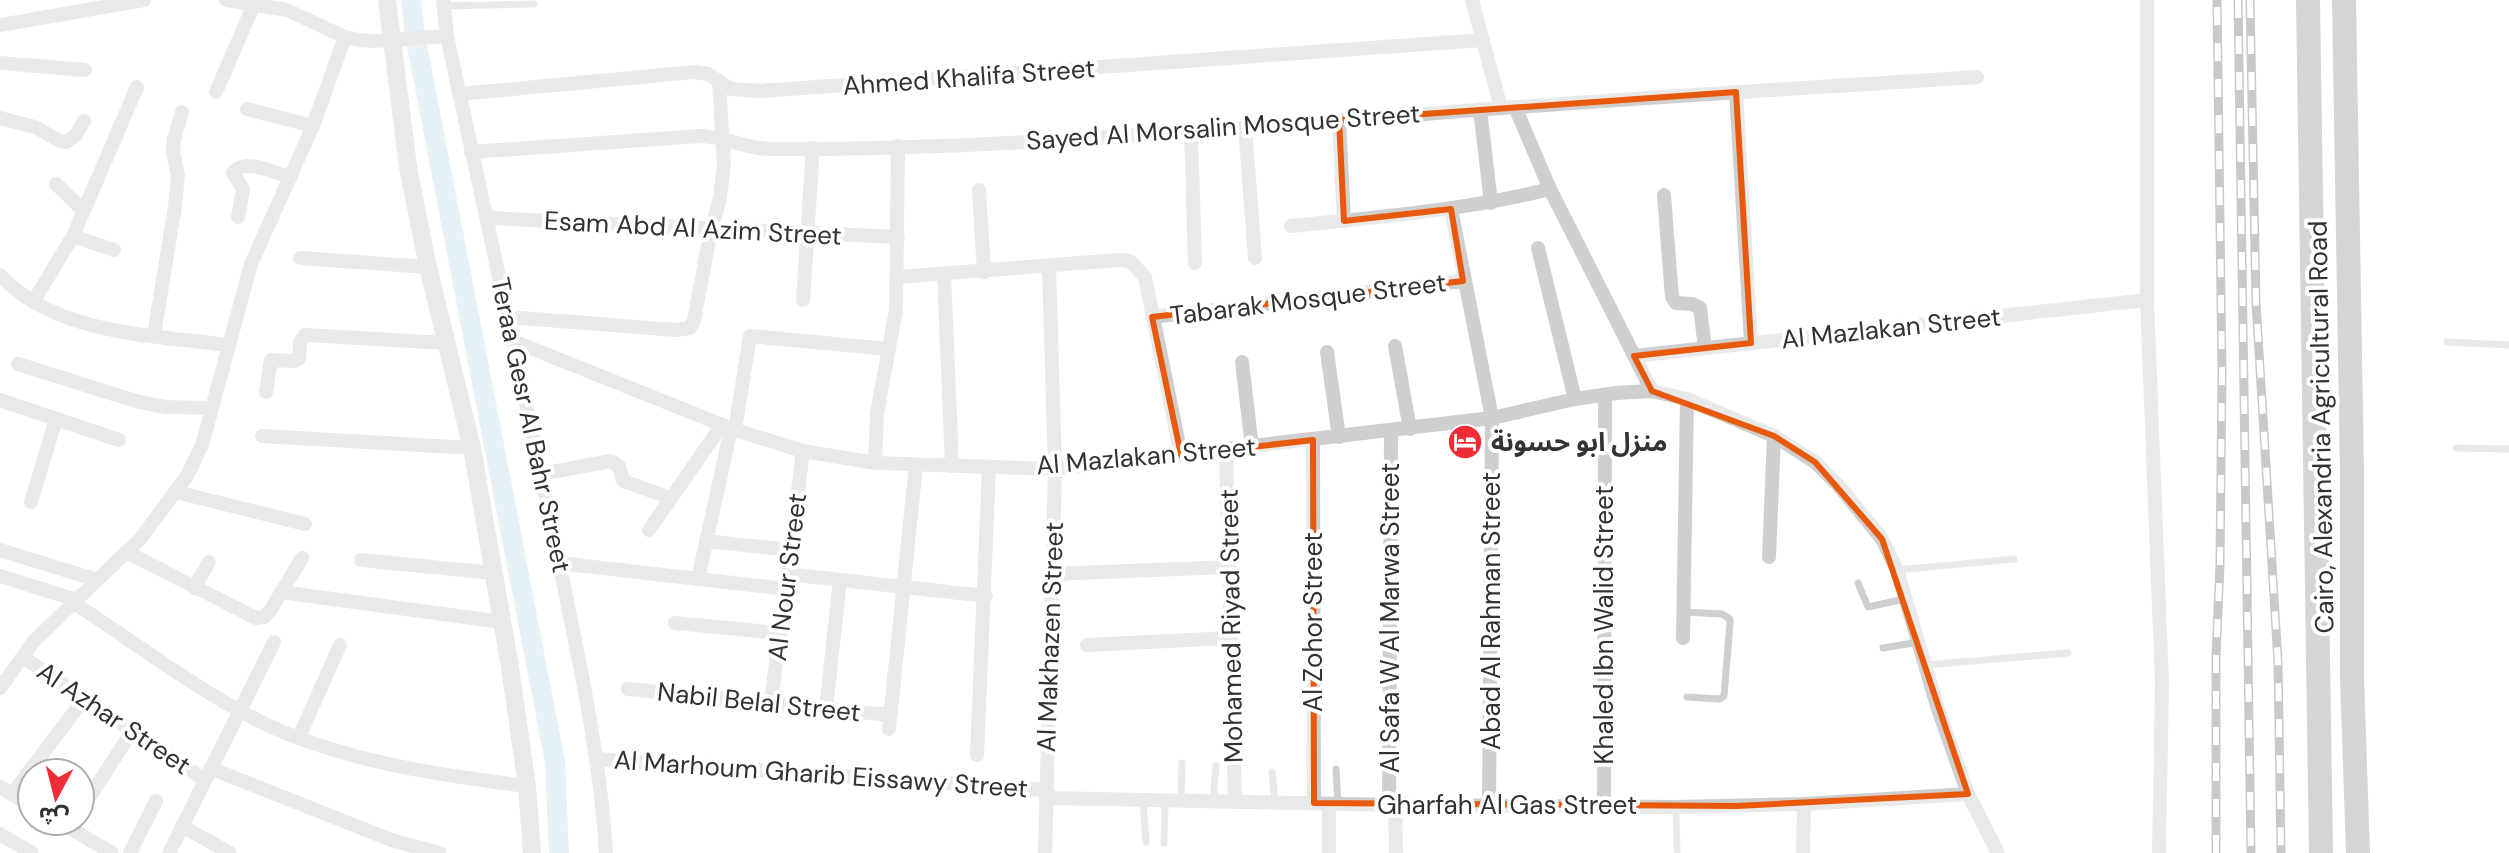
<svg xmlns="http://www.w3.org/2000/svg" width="2509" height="853" font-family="'DM Sans','Noto Sans Arabic',sans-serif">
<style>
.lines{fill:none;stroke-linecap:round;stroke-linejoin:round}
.canal{stroke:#cbe0ef;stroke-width:20}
.service{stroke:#cfcfcf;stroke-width:7}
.minor{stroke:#cfcfcf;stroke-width:14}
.tertiary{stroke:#cfcfcf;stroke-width:18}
.trunk{stroke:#a2a2a2;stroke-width:24}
.rail-casing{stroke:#878787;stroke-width:9}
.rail{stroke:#fff;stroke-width:6;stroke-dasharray:18;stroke-linecap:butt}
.marked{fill:none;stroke:#e8590c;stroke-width:6;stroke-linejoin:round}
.labels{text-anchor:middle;stroke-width:8;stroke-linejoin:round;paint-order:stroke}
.street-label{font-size:26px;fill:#323232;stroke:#fff}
.poi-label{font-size:26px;font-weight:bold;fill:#323232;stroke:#fff;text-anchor:start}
</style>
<rect width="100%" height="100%" fill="#fff"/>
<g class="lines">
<path class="canal" d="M 411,0 L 415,35 L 555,762 L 559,853"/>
<g class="service">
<path d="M 444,6 L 534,4"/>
<path d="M 2447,342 L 2509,345"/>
<path d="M 2456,448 L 2509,449"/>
<path d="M 1897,570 L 2014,559"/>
<path d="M 1858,583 L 1868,607 L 1905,599"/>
<path d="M 1683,612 L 1722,614 L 1730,619 L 1730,623 L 1724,696 L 1720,699 L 1687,697"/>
<path d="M 1883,648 L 1919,642"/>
<path d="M 1926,665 L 2068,653"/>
<path d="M 1336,769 L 1338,804"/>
<path d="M 1272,772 L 1275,803"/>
<path d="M 1143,800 L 1146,842"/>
<path d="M 1181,801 L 1182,763"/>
<path d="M 1213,802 L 1216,766"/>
<path d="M 1676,807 L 1677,853"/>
<path d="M 1164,843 L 1165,801"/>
</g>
<g class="minor">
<path d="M 226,0 L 287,10 L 345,37 L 359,40 L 374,41 L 447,36"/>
<path d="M 443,0 L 447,36 C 482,197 517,357 550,518 C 572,629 599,739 606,853"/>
<path d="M 1472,0 L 1501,108"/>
<path d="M 2147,0 L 2147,300 L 2162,684 L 2159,853"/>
<path d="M 0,25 L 144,0"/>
<path d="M 0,63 L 85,70"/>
<path d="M 216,92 L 254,4"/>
<path d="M 1736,92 L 1751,343"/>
<path d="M 459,94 L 694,72 L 708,74 L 731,89 L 760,91 L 1483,40"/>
<path d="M 1515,107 L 1550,189 L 1652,391"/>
<path d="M 247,109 L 313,126"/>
<path d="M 1480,109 L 1491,203"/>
<path d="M 0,118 L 35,127 L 60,141 L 66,142 L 75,136 L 84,121"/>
<path d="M 1339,120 L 1344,221"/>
<path d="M 1245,127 L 1255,258"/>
<path d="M 1191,131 L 1195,263"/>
<path d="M 471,152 L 700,136 C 724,136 744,148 769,149 C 988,150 1207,130 1425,114 C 1609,99 1793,89 1977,77"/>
<path d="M 56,184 L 84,211"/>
<path d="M 979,190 L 984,272"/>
<path d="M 1664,195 L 1672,297 L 1676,303 L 1692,304 L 1700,308 L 1705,348"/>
<path d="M 1451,209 L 1492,418 L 1489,804"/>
<path d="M 238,217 L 243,189 L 233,173 C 244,157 274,173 291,177"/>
<path d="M 488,218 L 898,237"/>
<path d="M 1291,226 C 1379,217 1465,210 1550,189"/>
<path d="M 73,236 L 114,250"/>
<path d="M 1538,248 L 1575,399"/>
<path d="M 300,258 L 428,267"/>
<path d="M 944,274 L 952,466"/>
<path d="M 0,275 C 56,335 152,335 228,345"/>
<path d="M 898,277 L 1118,260 L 1130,261 L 1145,277 L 1181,455"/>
<path d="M 803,300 L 813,148"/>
<path d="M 33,302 L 73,236 L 137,87"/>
<path d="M 508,317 L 676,330 L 690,328 L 694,320 L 711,230 L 720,198 L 724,165 L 719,82"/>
<path d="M 1152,317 L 1463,281"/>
<path d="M 154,335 L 175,206 L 178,175 L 173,152 L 174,139 L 182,112"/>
<path d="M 513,341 L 735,430 L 803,451 L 875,463 L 1055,469 L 1492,418 L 1575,399 L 1616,393 L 1652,391 L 1687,399 L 1774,436 L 1815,462 L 1839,486 L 1882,539 L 1897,570 L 1938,709 L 1968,794 L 1998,853"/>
<path d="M 1395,346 L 1410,429"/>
<path d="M 1327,352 L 1339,437"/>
<path d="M 1634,356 L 2147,300"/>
<path d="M 1242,362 L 1252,447"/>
<path d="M 18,364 L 139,402 L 166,407 L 211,408"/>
<path d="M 266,392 L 271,360 L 295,361 L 299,359 L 300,342 L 305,335 L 446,343"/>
<path d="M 0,400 L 119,440"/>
<path d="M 735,430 L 750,336 L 888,349"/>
<path d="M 262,436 L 472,448"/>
<path d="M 1313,440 L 1314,803"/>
<path d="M 1226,450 L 1235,802"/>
<path d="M 875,463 L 877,413 L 896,310 L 898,146"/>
<path d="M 541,474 L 611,461 L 619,466 L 623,481 L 671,498"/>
<path d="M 176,492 L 305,524"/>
<path d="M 31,502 L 56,419"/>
<path d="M 649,530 L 722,425"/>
<path d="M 706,541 L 790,550"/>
<path d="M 0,550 L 97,580"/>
<path d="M 126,552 L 256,618 L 264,617 L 270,611 L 302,558"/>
<path d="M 1769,557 L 1774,436"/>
<path d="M 361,560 L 493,573"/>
<path d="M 559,563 L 786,589"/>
<path d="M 787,574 L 986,596"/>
<path d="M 1052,574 L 1229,567"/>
<path d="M 0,576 L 77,600"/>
<path d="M 698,579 L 731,429"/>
<path d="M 194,588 L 209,562"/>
<path d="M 281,592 L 502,622"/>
<path d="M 74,603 C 134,642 201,693 265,724 C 347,762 438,775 527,786"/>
<path d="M 675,623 L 780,633"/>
<path d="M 1683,638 L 1687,399"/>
<path d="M 1087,645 L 1231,638"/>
<path d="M 23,657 L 205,780"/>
<path d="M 0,688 L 34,641 L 141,538 L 187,476 L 202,445 L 251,264 L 313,126 L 345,37"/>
<path d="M 628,689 L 891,715"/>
<path d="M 771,703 L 803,451"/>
<path d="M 826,709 L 840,580"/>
<path d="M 889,729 L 916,465"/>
<path d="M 299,737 L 340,645"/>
<path d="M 977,755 L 989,467"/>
<path d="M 596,759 L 1046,790"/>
<path d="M 210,768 L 394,841 L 440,853"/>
<path d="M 0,787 L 32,806"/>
<path d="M 12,794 L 84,699"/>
<path d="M 91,795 L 132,731"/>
<path d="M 1046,798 L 1395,805 L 1676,807 L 1804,804 L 1968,794"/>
<path d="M 1329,804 L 1329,853"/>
<path d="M 1389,805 L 1391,431"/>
<path d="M 1395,805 L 1396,853"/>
<path d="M 1604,806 L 1605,395"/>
<path d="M 58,821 L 112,853"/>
<path d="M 182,826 L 230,853"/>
<path d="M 0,834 L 32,853"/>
<path d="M 130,853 L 156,801"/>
<path d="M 169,853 L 274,642"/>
<path d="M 1045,853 L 1055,469 L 1049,267"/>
<path d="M 1803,853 L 1804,804"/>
</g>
<path class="tertiary" d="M 387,0 L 408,167 L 428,267 L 472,448 L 510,667 L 527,786 L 532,853"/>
<g class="trunk">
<path d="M 2308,0 L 2321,853"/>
<path d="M 2344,0 L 2352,473 L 2352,677 L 2358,853"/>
</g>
<g class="rail-casing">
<g id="rail">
<path d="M 2238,0 L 2251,853"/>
<path d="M 2250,0 L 2256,303 L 2278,662 L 2281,853"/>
<path d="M 2216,853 L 2216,656 L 2220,564 L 2222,373 L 2217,0"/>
</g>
</g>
<use href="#rail" class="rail"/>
</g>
<path d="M0 0H2509V853H0ZM 1736,92 L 1751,343 L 1634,356 L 1652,391 L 1774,436 L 1815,462 L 1882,539 L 1968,794 L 1737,806 L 1314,803 L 1313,440 L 1181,455 L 1152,317 L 1463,281 L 1451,209 L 1344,221 L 1339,120 Z" fill="#fff" fill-opacity=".55" fill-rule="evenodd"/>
<path class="marked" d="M 1736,92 L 1751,343 L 1634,356 L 1652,391 L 1774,436 L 1815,462 L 1882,539 L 1968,794 L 1737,806 L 1314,803 L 1313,440 L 1181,455 L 1152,317 L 1463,281 L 1451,209 L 1344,221 L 1339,120 Z"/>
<defs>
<g id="hotel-disc" transform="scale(1.8)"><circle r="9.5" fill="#f02c36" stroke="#fff"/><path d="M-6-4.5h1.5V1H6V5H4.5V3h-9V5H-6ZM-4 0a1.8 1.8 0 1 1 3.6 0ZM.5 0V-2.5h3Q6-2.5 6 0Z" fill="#fff"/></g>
</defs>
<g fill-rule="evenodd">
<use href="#hotel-disc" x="1465" y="442"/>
</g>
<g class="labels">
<g class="street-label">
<text transform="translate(969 77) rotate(-4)" y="9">Ahmed Khalifa Street</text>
<text transform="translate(1223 127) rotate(-4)" y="9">Sayed Al Morsalin Mosque Street</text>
<text transform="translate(693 228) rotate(3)" y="9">Esam Abd Al Azim Street</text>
<text transform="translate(1308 299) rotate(-7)" y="9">Tabarak Mosque Street</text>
<text transform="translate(1891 328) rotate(-6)" y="9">Al Mazlakan Street</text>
<text transform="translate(531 425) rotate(78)" y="9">Teraa Gesr Al Bahr Street</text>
<text transform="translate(2321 427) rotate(-91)" y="9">Cairo, Alexandria Agricultural Road</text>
<text transform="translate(1146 456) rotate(-5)" y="9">Al Mazlakan Street</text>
<text transform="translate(787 577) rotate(-83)" y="9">Al Nour Street</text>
<text transform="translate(1491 611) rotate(-90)" y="9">Abad Al Rahman Street</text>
<text transform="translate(1390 618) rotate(-90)" y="9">Al Safa W Al Marwa Street</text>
<text transform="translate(1313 622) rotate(-90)" y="9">Al Zohor Street</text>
<text transform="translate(1604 625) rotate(-90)" y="9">Khaled Ibn Walid Street</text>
<text transform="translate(1231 626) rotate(-91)" y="9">Mohamed Riyad Street</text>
<text transform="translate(1050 637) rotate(-88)" y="9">Al Makhazen Street</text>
<text transform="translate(759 702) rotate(6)" y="9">Nabil Belal Street</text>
<text transform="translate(114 718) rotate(34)" y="9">Al Azhar Street</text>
<text transform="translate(821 774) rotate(4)" y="9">Al Marhoum Gharib Eissawy Street</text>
<text x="1507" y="814">Gharfah Al Gas Street</text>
</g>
<g class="poi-label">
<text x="1491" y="451">منزل ابو حسونة</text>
</g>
</g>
<g transform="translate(56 797) rotate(187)"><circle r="38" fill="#ffffff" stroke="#adadad" stroke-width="2"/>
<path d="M0-6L14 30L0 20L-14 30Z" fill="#f02c36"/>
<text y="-12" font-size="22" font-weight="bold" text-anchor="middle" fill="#323232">ش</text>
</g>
</svg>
